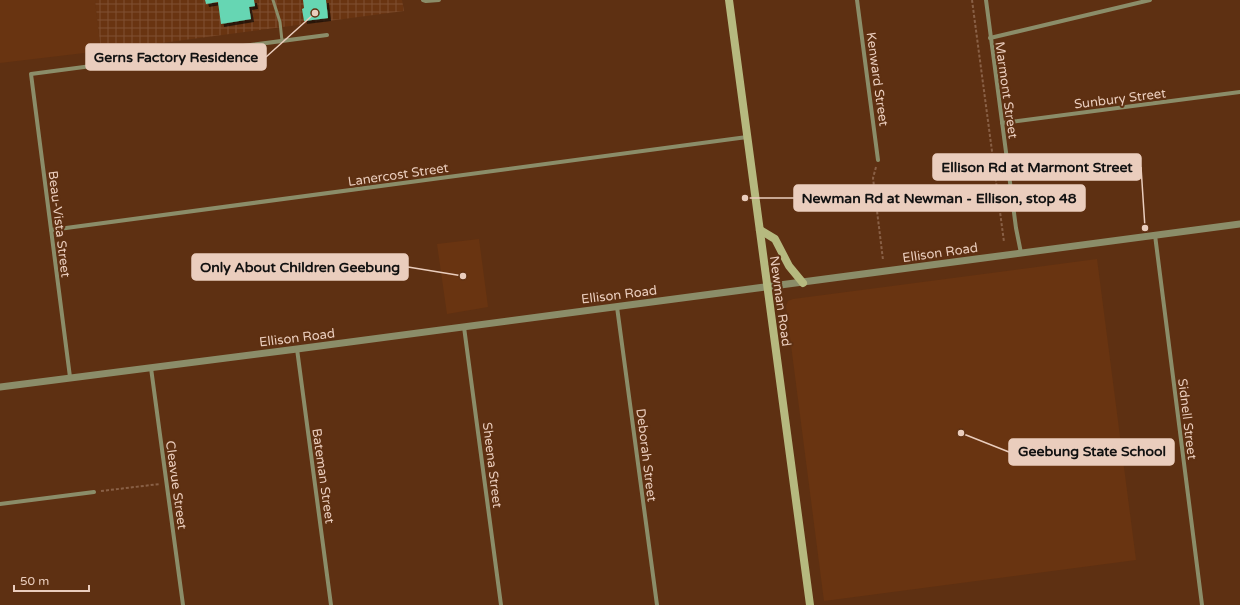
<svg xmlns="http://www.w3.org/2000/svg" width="1240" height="605" font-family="'Varela Round',sans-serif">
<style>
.built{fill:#693411}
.industrial{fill:url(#industrial-grid)}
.building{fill:#66d6b3;filter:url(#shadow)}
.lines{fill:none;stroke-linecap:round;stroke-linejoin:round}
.path{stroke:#896046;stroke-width:2;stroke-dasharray:3 2;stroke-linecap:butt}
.service{stroke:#8b8d69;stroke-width:3}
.minor{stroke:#8b8d69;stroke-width:4}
.tertiary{stroke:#8b8d69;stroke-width:7}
.secondary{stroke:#b6b97f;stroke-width:8}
.labels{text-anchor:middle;stroke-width:4;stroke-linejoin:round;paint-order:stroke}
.street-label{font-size:13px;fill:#eacdbd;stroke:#5e3012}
.leader{fill:none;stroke:#eacdbd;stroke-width:1.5}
.callout-dot{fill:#eacdbd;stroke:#5e3012;stroke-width:1.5}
.callout{fill:#eacdbd;stroke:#eacdbd;stroke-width:1.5}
.callout-label{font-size:14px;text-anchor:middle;font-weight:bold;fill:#111}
</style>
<defs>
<pattern id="industrial-grid" width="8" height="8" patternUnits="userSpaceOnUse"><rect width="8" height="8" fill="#693411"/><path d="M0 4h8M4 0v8" fill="none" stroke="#7f5032"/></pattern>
<filter id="shadow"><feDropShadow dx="3" dy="3" stdDeviation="0" flood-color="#0009"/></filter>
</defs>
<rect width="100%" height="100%" fill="#5e3012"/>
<g class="built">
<path d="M 0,0 L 95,0 L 101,51 L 0,63 Z"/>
<path d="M 479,239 L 488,307 L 447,314 L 437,244 Z"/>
<path d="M 1097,259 L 1136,560 L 824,601 L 786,306 L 788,301 L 793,299 Z"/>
</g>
<path class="industrial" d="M 95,0 L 402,0 L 404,11 L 101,51 Z"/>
<g class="building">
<path d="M 205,0 L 254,0 L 255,6 L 249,7 L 251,19 L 221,24 L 218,2 L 206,4 Z"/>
<path d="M 303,0 L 326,0 L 328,18 L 304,21 L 302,9 L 304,8 Z"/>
</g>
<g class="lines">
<g class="path">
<path d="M 972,0 L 1004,242"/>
<path d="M 876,167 L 873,178 L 883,260"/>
<path d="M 101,491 L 160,484"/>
</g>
<path class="service" d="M 273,0 L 280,22 L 282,41"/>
<g class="minor">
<path d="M 423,0 L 426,1 L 439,0"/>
<path d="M 857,0 L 878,160"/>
<path d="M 986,0 L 1016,228 L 1021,253"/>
<path d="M 990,38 L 1150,0"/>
<path d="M 1002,123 L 1240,92"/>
<path d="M 51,230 L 747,137"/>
<path d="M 1155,235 L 1202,605"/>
<path d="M 617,307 L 657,605"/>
<path d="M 464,327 L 501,605"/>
<path d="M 297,349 L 331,605"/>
<path d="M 151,368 L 183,605"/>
<path d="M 70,377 L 31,74 L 327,35"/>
<path d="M 0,504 L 94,492"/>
</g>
<path class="tertiary" d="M 0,387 L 297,349 L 1240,224"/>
<g class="secondary">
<path d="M 729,0 L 810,605"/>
<path d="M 760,230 L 775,239 L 789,266 L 803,283"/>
</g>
</g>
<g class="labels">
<g class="street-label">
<text transform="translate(878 79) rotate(82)" y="5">Kenward Street</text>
<text transform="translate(1007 90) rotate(82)" y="5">Marmont Street</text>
<text transform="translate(1120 98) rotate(-7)" y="5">Sunbury Street</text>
<text transform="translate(398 174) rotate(-8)" y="5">Lanercost Street</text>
<text transform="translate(60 224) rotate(83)" y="5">Beau-Vista Street</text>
<text transform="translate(940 252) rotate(-8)" y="5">Ellison Road</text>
<text transform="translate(619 294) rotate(-7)" y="5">Ellison Road</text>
<text transform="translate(781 301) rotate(82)" y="5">Newman Road</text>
<text transform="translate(297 337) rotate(-7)" y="5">Ellison Road</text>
<text transform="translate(1188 419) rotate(83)" y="5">Sidnell Street</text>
<text transform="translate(647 455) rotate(83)" y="5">Deborah Street</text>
<text transform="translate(493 465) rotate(83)" y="5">Sheena Street</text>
<text transform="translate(324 476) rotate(82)" y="5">Bateman Street</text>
<text transform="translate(177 485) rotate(82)" y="5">Cleavue Street</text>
</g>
</g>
<path class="leader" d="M315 13L266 57M1145 228L1141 167M745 198L794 198M463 276L408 267M961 433L1009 452"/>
<g class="callout-dot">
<circle cx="315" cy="13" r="4"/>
<circle cx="1145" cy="228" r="4"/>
<circle cx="745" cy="198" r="4"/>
<circle cx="463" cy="276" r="4"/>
<circle cx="961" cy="433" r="4"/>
</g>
<g class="callout">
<rect x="86" y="44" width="180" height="26" rx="4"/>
<rect x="933" y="154" width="208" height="26" rx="4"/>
<rect x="794" y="185" width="291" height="26" rx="4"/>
<rect x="192" y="254" width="216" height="26" rx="4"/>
<rect x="1009" y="439" width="165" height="26" rx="4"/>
</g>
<g class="callout-label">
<text x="176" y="62">Gerns Factory Residence</text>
<text x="1037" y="172">Ellison Rd at Marmont Street</text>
<text x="939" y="203">Newman Rd at Newman - Ellison, stop 48</text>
<text x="300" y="272">Only About Children Geebung</text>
<text x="1092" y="456">Geebung State School</text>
</g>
<path d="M14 585v6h75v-6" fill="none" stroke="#eacdbd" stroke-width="2"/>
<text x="20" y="585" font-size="12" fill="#eacdbd" stroke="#5e3012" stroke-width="3" paint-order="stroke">50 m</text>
</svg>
